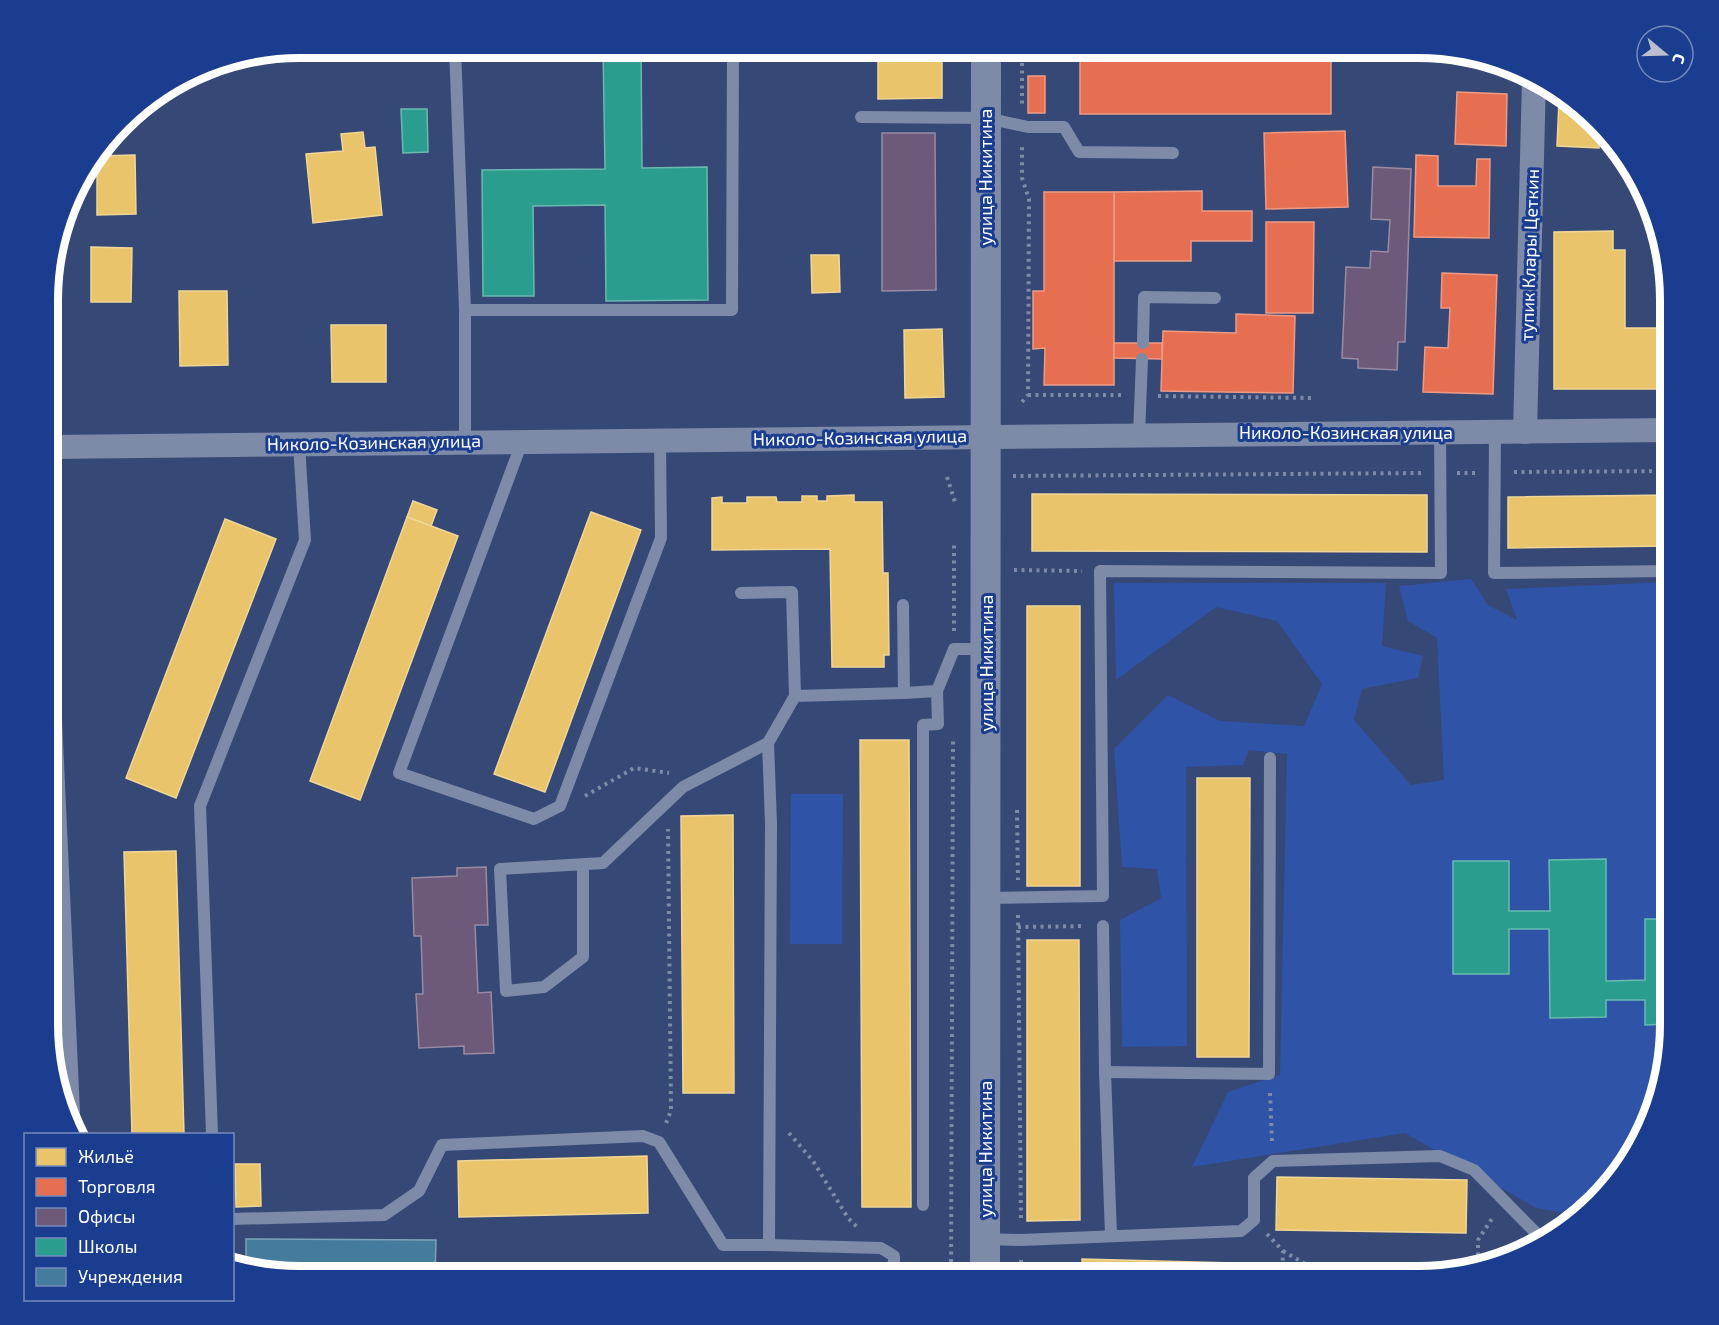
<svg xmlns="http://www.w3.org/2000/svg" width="1719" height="1325" font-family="'Exo 2',sans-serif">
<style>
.green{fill:#2f53a6}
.homes{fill:#e9c46a;stroke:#f0d697;stroke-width:1.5}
.shops{fill:#e76f51;stroke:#ee9a85;stroke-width:1.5}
.offices{fill:#6d597a;stroke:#998ba2;stroke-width:1.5}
.schools{fill:#2a9d8f;stroke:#6abab1;stroke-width:1.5}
.public{fill:#457b9d;stroke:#7da3ba;stroke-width:1.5}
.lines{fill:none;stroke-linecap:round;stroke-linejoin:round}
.path{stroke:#7d8aa8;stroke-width:4;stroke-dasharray:3 4.5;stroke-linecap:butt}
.service{stroke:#7d8aa8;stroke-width:12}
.minor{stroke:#7d8aa8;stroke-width:24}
.tertiary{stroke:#7d8aa8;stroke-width:30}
.labels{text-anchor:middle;stroke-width:6;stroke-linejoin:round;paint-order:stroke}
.street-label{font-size:18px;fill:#fff;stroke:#1b3d90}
.rim{fill:none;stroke:#fff;stroke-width:8}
</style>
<rect width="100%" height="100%" fill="#364875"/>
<g class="green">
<path d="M 1471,579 L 1488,605 L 1517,620 L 1506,589 L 1668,582 L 1671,586 L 1670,1042 L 1652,1122 L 1614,1182 L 1605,1178 L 1587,1207 L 1577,1215 L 1536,1208 L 1405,1133 L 1192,1167 L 1228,1092 L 1280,1075 L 1287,754 L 1249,750 L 1243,765 L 1186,767 L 1187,1046 L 1122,1047 L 1120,920 L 1161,898 L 1157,869 L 1122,867 L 1114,749 L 1168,695 L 1220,721 L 1304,726 L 1322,684 L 1277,621 L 1216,607 L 1116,680 L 1114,583 L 1386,583 L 1382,646 L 1423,656 L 1418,678 L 1362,689 L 1354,720 L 1411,785 L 1444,780 L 1437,638 L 1408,621 L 1399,586 Z"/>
<path d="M 791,794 L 843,794 L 842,944 L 790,944 Z"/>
</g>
<g class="homes">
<path d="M 899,48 L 942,48 L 942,98 L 878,99 L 878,60 L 899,60 Z"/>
<path d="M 1559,101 L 1571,102 L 1585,110 L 1600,130 L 1599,148 L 1557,146 Z"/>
<path d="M 363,132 L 365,148 L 375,147 L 382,215 L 313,223 L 306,154 L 343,151 L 341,134 Z"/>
<path d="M 135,155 L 136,214 L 97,215 L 97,156 Z"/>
<path d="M 1613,231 L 1613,250 L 1625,250 L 1625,328 L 1664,328 L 1664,389 L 1554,389 L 1554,232 Z"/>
<path d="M 91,247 L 132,248 L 131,302 L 91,302 Z"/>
<path d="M 811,255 L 839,255 L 840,292 L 812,293 Z"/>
<path d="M 179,291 L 227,291 L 228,365 L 180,366 Z"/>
<path d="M 331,325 L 386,325 L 386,382 L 332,382 Z"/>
<path d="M 942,329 L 944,397 L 905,398 L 904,330 Z"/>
<path d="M 1032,494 L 1427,495 L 1427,552 L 1032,551 Z"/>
<path d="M 854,495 L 854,502 L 882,502 L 883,573 L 888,573 L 889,655 L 884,655 L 884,667 L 832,667 L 830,549 L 712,550 L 712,498 L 722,497 L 722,503 L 747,503 L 747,497 L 776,497 L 777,502 L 802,502 L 802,496 L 817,496 L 817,501 L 827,501 L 827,496 Z"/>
<path d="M 1671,495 L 1671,546 L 1508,548 L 1508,497 Z"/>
<path d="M 413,501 L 437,510 L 431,526 L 407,517 Z"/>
<path d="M 591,512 L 641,530 L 545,792 L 494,774 Z"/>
<path d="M 407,517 L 458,536 L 360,800 L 310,781 Z"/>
<path d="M 225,519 L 276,539 L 176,798 L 126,778 Z"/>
<rect x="1027" y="606" width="53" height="280"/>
<path d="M 860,740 L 909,740 L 911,1207 L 862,1207 Z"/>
<path d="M 1197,778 L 1250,778 L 1249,1057 L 1197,1057 Z"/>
<path d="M 733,815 L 734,1093 L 683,1093 L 681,816 Z"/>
<path d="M 176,851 L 184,1134 L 132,1134 L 124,852 Z"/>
<path d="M 1027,940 L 1079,940 L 1080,1220 L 1027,1221 Z"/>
<path d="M 647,1156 L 648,1213 L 459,1217 L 458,1161 Z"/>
<path d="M 235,1164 L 260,1164 L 261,1206 L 236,1207 Z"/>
<path d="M 1277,1177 L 1467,1180 L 1466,1233 L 1276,1230 Z"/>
<path d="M 1082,1259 L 1273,1264 L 1273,1277 L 1082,1277 Z"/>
<path d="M 684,1265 L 876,1267 L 876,1277 L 684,1277 Z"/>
</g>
<g class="shops">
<rect x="1080" y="48" width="251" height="66"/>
<rect x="1028" y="76" width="17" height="37"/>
<path d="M 1457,92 L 1507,94 L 1506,146 L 1455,144 Z"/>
<path d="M 1345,131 L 1348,207 L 1266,209 L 1264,133 Z"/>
<path d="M 1416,155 L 1438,156 L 1438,186 L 1476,186 L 1477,159 L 1490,159 L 1489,238 L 1414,237 Z"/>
<path d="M 1202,191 L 1202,211 L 1252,211 L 1252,241 L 1191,241 L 1191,261 L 1114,261 L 1114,192 Z"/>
<path d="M 1044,192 L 1114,192 L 1114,385 L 1044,385 L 1045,348 L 1033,349 L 1033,291 L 1044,291 Z"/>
<path d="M 1266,222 L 1314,222 L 1313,313 L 1266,313 Z"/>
<path d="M 1442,273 L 1497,275 L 1493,394 L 1423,392 L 1425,347 L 1448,348 L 1450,308 L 1441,308 Z"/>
<path d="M 1236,314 L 1295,316 L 1293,393 L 1161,391 L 1163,331 L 1236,333 Z"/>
<path d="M 1114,343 L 1162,343 L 1162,359 L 1114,358 Z"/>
</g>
<g class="offices">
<path d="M 882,133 L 935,133 L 936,290 L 882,291 Z"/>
<path d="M 1373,167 L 1411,169 L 1405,342 L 1398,342 L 1397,370 L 1358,368 L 1358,359 L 1342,358 L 1346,267 L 1370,268 L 1371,251 L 1388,252 L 1390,220 L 1371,219 Z"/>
<path d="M 486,867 L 488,925 L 475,925 L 478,993 L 491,992 L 494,1053 L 464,1054 L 464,1046 L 419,1048 L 416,994 L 423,994 L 421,936 L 414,936 L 412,878 L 457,876 L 457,868 Z"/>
</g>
<g class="schools">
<path d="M 519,48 L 536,48 L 537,59 L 520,60 Z"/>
<path d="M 603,48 L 641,48 L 642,168 L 707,167 L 708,300 L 606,301 L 605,205 L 533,206 L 534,296 L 483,296 L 482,170 L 605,169 Z"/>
<path d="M 401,109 L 427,109 L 428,152 L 403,153 Z"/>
<path d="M 1606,859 L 1606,981 L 1645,980 L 1645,919 L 1671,919 L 1670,1024 L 1645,1025 L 1645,1000 L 1606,1000 L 1606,1017 L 1550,1018 L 1549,929 L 1509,929 L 1509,974 L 1453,974 L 1453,861 L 1509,861 L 1509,911 L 1550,911 L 1549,860 Z"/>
</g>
<path class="public" d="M 246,1239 L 436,1240 L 435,1277 L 284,1276 L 246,1268 Z"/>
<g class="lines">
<g class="path">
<path d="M 1022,48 L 1022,108"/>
<path d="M 1028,395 L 1123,395"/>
<path d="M 1158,396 L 1313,398"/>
<path d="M 1022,402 L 1028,395 L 1029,199 L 1022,178 L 1022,145"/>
<path d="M 1514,472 L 1671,471"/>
<path d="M 1457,473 L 1477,473"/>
<path d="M 1013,476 L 1423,473"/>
<path d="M 947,477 L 955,502"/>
<path d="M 1014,570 L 1082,571"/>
<path d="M 954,631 L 954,542"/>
<path d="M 585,796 L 634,768 L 669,773"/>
<path d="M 1017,810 L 1018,880"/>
<path d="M 1018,915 L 1021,1222"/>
<path d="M 1018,927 L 1085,926"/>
<path d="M 1270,1093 L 1272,1142"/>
<path d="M 666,1123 L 671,1111 L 668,829"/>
<path d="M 789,1133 L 813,1161 L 848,1218 L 858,1228"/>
<path d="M 1267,1234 L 1283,1251 L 1282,1277"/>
<path d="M 1283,1251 L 1328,1277"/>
<path d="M 1021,1260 L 1021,1277"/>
<path d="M 1478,1263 L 1478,1240 L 1493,1217"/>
<path d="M 951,1277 L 953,737"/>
</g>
<g class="service">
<path d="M 455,48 L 465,310 L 465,442"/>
<path d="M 861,117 L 986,118 L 1028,127 L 1064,127 L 1079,152 L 1173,153"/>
<path d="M 465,310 L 732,310 L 733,48"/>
<path d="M 1143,343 L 1144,297 L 1215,298"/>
<path d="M 1495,432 L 1494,573 L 1671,571"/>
<path d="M 1139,435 L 1142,359"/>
<path d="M 522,442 L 399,773 L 534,819 L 560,806 L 661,538 L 660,440"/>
<path d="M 741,593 L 792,592 L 795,696 L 904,693 L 903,605"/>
<path d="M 937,691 L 954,649 L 985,649"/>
<path d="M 904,693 L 937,691 L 938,724 L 923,725 L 923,1205"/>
<path d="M 795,696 L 768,743 L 771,823 L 769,1245 L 881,1248 L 894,1256 L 894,1277"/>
<path d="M 583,864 L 583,957 L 544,987 L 506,991 L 500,869 L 603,863 L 683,787 L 768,743"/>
<path d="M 986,898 L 1103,896 L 1100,571 L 1441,573 L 1440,432"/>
<path d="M 1103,926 L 1105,1072 L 1111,1235"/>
<path d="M 1105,1072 L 1269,1074 L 1270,758"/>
<path d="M 212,1134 L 200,806 L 305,540 L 299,444"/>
<path d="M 232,1219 L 384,1215 L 419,1191 L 442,1145 L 643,1136 L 659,1142 L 723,1245 L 769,1245"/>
<path d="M 985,1239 L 1021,1240 L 1241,1231 L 1254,1220 L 1254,1178 L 1273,1161 L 1440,1156 L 1474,1170 L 1537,1234 L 1552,1234"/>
</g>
<g class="minor">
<path d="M 1525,432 L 1534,79"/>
<path d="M 50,447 L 1671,430"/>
<path d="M 49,697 L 68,1112"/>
</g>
<path class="tertiary" d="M 985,1277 L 986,48"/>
</g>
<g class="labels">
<g class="street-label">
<text transform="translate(986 177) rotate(-90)" y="6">улица Никитина</text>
<text transform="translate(1530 255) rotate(-88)" y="6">тупик Клары Цеткин</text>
<text x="1346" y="439">Николо-Козинская улица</text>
<text transform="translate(860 438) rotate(-1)" y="6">Николо-Козинская улица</text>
<text transform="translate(374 443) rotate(-1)" y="6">Николо-Козинская улица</text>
<text transform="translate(987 663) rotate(-90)" y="6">улица Никитина</text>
<text transform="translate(986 1149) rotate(-90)" y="6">улица Никитина</text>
</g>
</g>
<path d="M0 0H1719V1325H0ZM300 58H1418A242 242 0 0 1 1660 300V1024A242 242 0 0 1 1418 1266H300A242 242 0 0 1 58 1024V300A242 242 0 0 1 300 58Z" fill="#1b3d90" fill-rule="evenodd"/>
<path class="rim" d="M300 58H1418A242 242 0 0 1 1660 300V1024A242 242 0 0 1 1418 1266H300A242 242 0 0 1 58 1024V300A242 242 0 0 1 300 58Z"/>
<rect x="24" y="1133" width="210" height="168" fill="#1b3d90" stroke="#768bbc" stroke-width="1.5"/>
<rect x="36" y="1148" width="30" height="18" fill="#e9c46a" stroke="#768bbc" stroke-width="1.5"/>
<text x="78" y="1163" font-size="18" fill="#ffffff">Жильё</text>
<rect x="36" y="1178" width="30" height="18" fill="#e76f51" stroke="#768bbc" stroke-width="1.5"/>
<text x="78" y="1193" font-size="18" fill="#ffffff">Торговля</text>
<rect x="36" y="1208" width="30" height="18" fill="#6d597a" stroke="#768bbc" stroke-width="1.5"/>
<text x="78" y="1223" font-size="18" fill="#ffffff">Офисы</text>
<rect x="36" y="1238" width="30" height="18" fill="#2a9d8f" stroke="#768bbc" stroke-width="1.5"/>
<text x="78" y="1253" font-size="18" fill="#ffffff">Школы</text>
<rect x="36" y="1268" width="30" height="18" fill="#457b9d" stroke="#768bbc" stroke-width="1.5"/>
<text x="78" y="1283" font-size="18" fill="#ffffff">Учреждения</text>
<g transform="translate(1665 54) rotate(109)"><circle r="28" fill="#1b3d90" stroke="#768bbc" stroke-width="1.5"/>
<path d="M0-4.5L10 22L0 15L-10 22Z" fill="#b9bfcf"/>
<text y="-9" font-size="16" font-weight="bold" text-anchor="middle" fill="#ffffff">С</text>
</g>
</svg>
